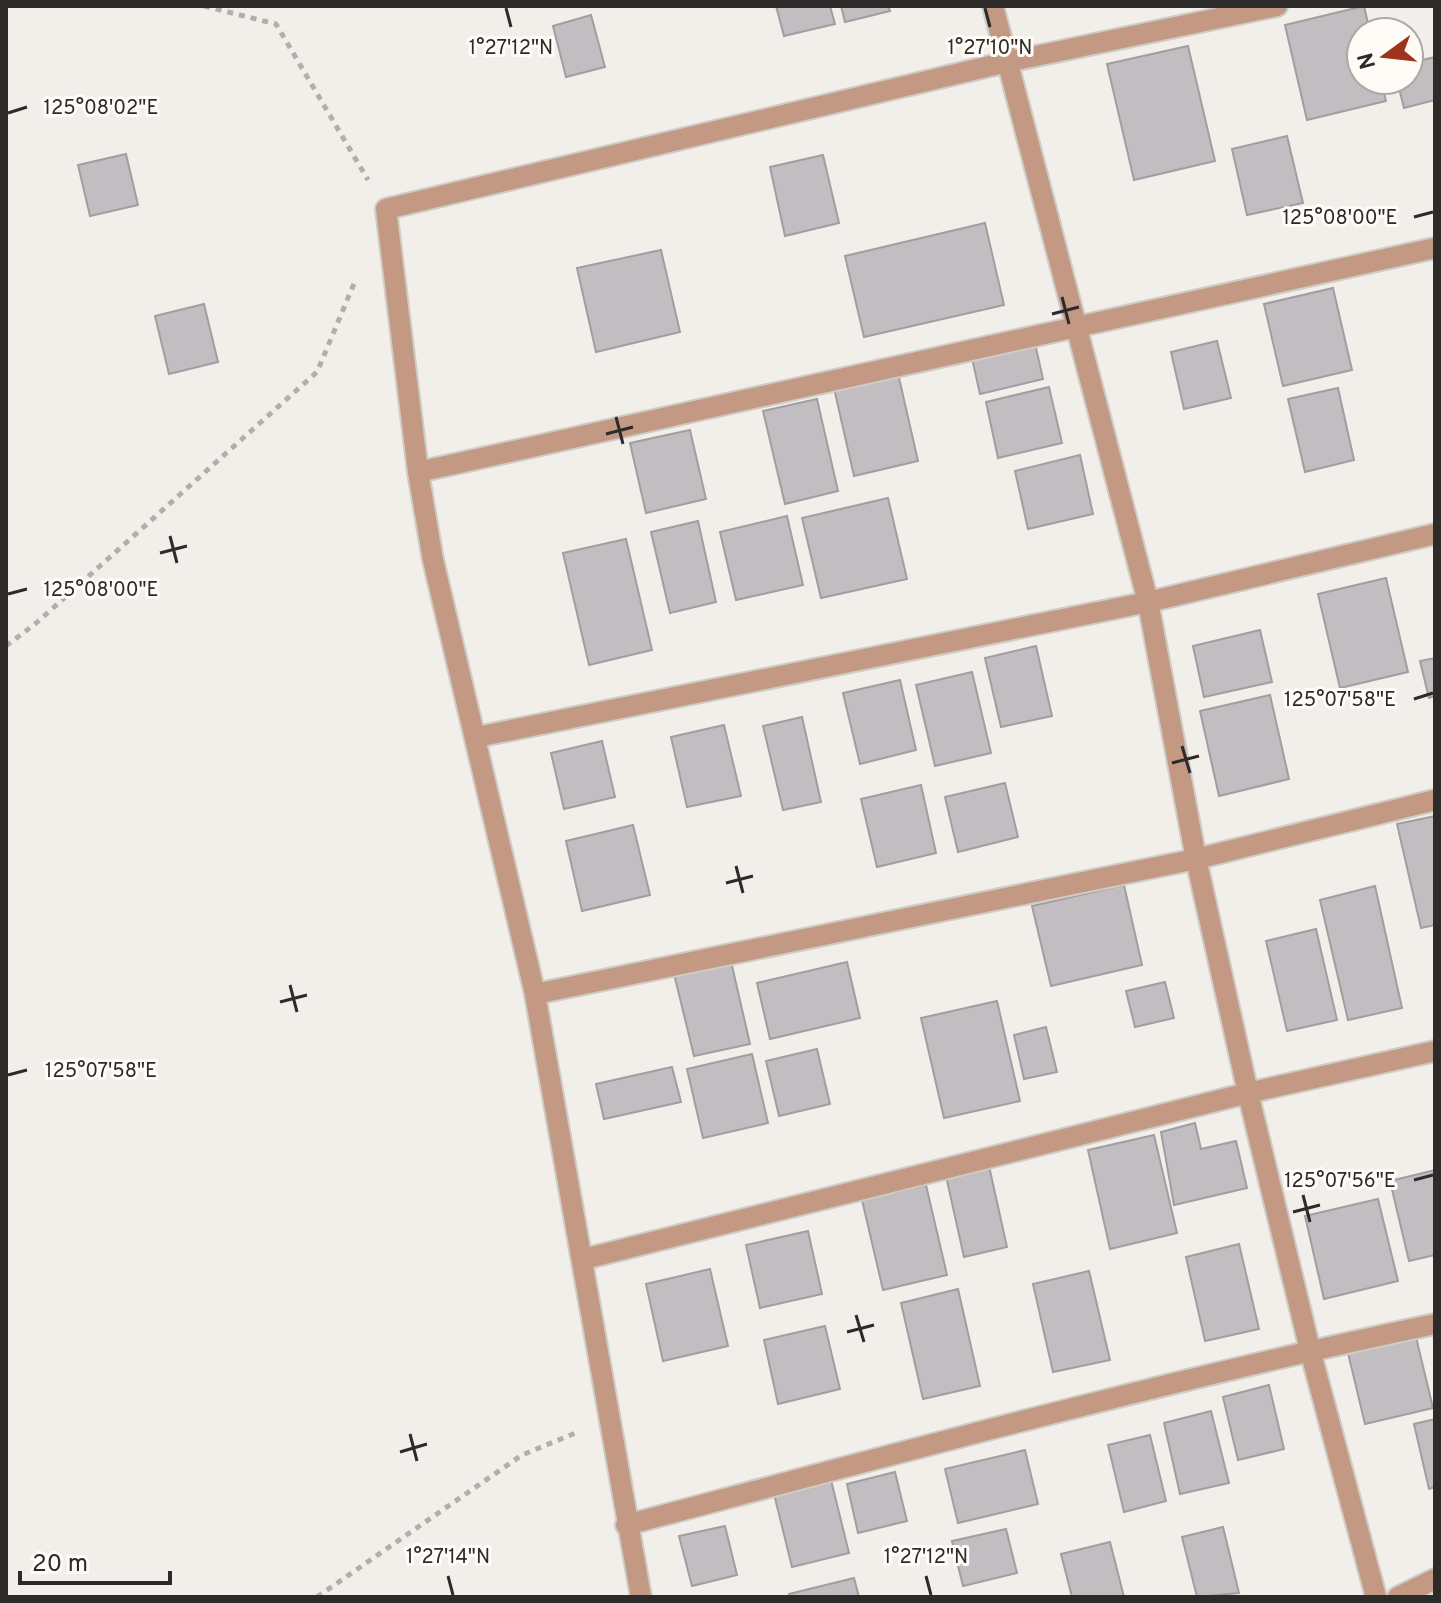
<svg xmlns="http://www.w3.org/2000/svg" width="1441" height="1603" font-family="Overpass,sans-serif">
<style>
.building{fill:#c1bdc0;stroke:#a19da0;stroke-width:2}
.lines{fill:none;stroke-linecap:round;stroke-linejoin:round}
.street-casing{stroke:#ceccc7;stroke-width:24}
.path{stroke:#b2afab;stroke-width:5;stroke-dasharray:6 6;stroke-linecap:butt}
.street{stroke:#c39984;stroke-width:20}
.ticks{fill:none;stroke:#2c2b29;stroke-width:3}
.ticks-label{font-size:20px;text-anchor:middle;fill:#2c2b29;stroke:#fffcf8;stroke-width:6;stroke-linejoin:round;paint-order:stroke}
</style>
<rect width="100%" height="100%" fill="#f2efea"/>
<g class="building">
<path d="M 776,6 L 830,6 L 835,24 L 784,36 Z"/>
<path d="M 841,6 L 888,6 L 890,11 L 845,22 Z"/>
<path d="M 1364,6 L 1370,32 L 1361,32 L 1361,80 L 1381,80 L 1386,101 L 1307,120 L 1285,25 Z"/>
<path d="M 591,15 L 605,67 L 566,77 L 553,26 Z"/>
<path d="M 1188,46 L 1215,161 L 1134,180 L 1107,64 Z"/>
<path d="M 1435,57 L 1435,100 L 1404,108 L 1397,80 L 1409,80 L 1409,63 Z"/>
<path d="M 1287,136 L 1303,203 L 1247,215 L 1232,149 Z"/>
<path d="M 126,154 L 138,205 L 90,216 L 78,165 Z"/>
<path d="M 823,155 L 839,223 L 785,236 L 770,167 Z"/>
<path d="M 985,223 L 1004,305 L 864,337 L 845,256 Z"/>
<path d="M 661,250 L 680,332 L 596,352 L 577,268 Z"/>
<path d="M 1333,288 L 1352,370 L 1283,386 L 1264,304 Z"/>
<path d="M 204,304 L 218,362 L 169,374 L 155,316 Z"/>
<path d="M 1034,339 L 1043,379 L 980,394 L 971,354 Z"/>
<path d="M 1217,341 L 1231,398 L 1184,409 L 1171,352 Z"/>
<path d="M 897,369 L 918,461 L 854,476 L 833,384 Z"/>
<path d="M 1049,387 L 1062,443 L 998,458 L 986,402 Z"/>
<path d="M 1338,388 L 1354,460 L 1305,472 L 1288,399 Z"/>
<path d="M 817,399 L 838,491 L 785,504 L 763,411 Z"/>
<path d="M 690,430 L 706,499 L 646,513 L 630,443 Z"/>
<path d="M 1080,455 L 1093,514 L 1028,529 L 1015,471 Z"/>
<path d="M 888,498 L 907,579 L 821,598 L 802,518 Z"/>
<path d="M 787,516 L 803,585 L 736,600 L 720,532 Z"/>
<path d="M 698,521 L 716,602 L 670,613 L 651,532 Z"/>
<path d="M 626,539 L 652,650 L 589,665 L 563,553 Z"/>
<path d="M 1386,578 L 1408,672 L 1340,688 L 1318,594 Z"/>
<path d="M 1260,630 L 1272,682 L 1204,697 L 1193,646 Z"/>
<path d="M 1036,646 L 1052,716 L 1001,727 L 985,658 Z"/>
<path d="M 1435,658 L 1435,696 L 1429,698 L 1420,661 Z"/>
<path d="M 972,672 L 991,753 L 935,766 L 916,685 Z"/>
<path d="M 900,680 L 916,750 L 860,764 L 843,693 Z"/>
<path d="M 1270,695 L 1289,779 L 1219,796 L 1200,711 Z"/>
<path d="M 802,717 L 821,802 L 783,810 L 763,726 Z"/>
<path d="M 724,725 L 741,796 L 687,807 L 671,737 Z"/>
<path d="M 602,741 L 615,797 L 564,809 L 551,753 Z"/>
<path d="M 1005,783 L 1018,837 L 958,852 L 945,797 Z"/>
<path d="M 921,785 L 936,853 L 877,867 L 861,799 Z"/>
<path d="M 1435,816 L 1435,925 L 1421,928 L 1397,824 Z"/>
<path d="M 633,825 L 650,895 L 582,911 L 566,841 Z"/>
<path d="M 1124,885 L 1142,965 L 1051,986 L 1032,906 Z"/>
<path d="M 1375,886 L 1402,1008 L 1348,1020 L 1320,900 Z"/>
<path d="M 1316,929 L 1337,1020 L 1287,1031 L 1266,941 Z"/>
<path d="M 730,957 L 750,1044 L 694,1056 L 673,970 Z"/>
<path d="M 847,962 L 860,1018 L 770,1039 L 757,983 Z"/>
<path d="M 1165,982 L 1174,1018 L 1135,1027 L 1126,991 Z"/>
<path d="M 997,1001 L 1020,1101 L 944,1118 L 921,1018 Z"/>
<path d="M 1046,1027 L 1057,1072 L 1024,1079 L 1014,1035 Z"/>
<path d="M 817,1049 L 830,1104 L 779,1116 L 766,1061 Z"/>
<path d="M 752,1054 L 768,1123 L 703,1138 L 687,1069 Z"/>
<path d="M 672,1067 L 681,1102 L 604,1119 L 596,1084 Z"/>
<path d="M 1195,1123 L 1201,1149 L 1236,1141 L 1247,1188 L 1174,1205 L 1161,1132 Z"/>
<path d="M 1154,1135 L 1177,1233 L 1110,1249 L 1088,1150 Z"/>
<path d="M 989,1166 L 1007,1247 L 964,1257 L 946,1176 Z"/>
<path d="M 1435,1170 L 1435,1255 L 1409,1261 L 1390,1181 Z"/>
<path d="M 926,1185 L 947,1275 L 883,1290 L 862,1200 Z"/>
<path d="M 1378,1199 L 1398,1281 L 1324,1299 L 1305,1216 Z"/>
<path d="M 808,1231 L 822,1294 L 760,1308 L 746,1245 Z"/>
<path d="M 1239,1244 L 1259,1329 L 1205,1341 L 1186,1257 Z"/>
<path d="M 710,1269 L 728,1346 L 663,1361 L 646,1284 Z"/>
<path d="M 1089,1271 L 1110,1360 L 1053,1372 L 1033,1284 Z"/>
<path d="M 958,1289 L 980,1386 L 923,1399 L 901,1303 Z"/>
<path d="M 825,1326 L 840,1389 L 778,1404 L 764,1340 Z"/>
<path d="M 1416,1337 L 1433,1408 L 1365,1424 L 1348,1353 Z"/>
<path d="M 1269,1385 L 1284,1449 L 1238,1460 L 1223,1397 Z"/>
<path d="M 1211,1411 L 1229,1483 L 1180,1494 L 1164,1423 Z"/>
<path d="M 1435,1419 L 1435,1487 L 1429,1489 L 1414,1424 Z"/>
<path d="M 1150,1435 L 1166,1501 L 1124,1512 L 1108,1445 Z"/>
<path d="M 1025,1450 L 1038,1504 L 958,1523 L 945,1469 Z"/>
<path d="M 895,1472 L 907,1521 L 858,1533 L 847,1484 Z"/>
<path d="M 831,1480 L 849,1553 L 792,1567 L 774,1494 Z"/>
<path d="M 725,1526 L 737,1575 L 692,1586 L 679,1536 Z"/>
<path d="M 1223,1527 L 1239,1593 L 1197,1597 L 1182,1537 Z"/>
<path d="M 1006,1529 L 1017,1573 L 963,1586 L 952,1541 Z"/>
<path d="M 1110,1542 L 1124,1597 L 1072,1597 L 1061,1554 Z"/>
<path d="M 854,1578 L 859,1597 L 790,1597 L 789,1594 Z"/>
</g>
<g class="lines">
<g class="street-casing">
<g id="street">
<path d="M 993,6 L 1148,602 L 1196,859 L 1435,800"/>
<path d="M 418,472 L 1435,248"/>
<path d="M 477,737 L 1148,602 L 1435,534"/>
<path d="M 535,994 L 1196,859 L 1248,1093 L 1435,1051"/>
<path d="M 584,1259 L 1248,1093 L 1310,1350 L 1376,1597"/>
<path d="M 626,1525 C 895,1454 1163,1381 1435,1324"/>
<path d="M 641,1597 L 535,994 L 433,560 L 418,472 L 386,209 L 1007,62 L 1277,6"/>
<path d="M 1398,1597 L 1435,1579"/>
</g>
</g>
<g class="path">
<path d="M 204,6 L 276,24 L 368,180"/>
<path d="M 6,646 L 35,624 L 317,372 L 356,279"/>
<path d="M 317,1597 L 522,1455 L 578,1432"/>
</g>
<use href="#street" class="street"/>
</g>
<path class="ticks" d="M 506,8 L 511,27M 985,8 L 990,27M 8,113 L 27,107M 1414,217 L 1433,212M 1062,297 L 1069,324M 1052,314 L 1079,307M 616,417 L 623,444M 606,434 L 633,427M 170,536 L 177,563M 160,553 L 187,546M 8,594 L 27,589M 1414,699 L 1433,693M 1182,746 L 1190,773M 1172,763 L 1199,756M 736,866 L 743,893M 726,883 L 753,876M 290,985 L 297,1012M 280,1002 L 307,995M 8,1075 L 27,1070M 1414,1180 L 1433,1175M 1303,1195 L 1310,1222M 1293,1212 L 1320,1205M 856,1315 L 864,1342M 847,1332 L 874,1325M 410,1434 L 417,1461M 400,1452 L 427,1444M 448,1576 L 453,1595M 926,1576 L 931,1595"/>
<g class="ticks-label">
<text x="511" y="54">1°27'12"N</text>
<text x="990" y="54">1°27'10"N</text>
<text x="101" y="114">125°08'02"E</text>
<text x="1340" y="224">125°08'00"E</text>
<text x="101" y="596">125°08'00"E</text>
<text x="1340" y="706">125°07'58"E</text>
<text x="101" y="1077">125°07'58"E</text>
<text x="1340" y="1187">125°07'56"E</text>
<text x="448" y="1563">1°27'14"N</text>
<text x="926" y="1563">1°27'12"N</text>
</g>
<rect width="1441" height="1603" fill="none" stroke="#2c2b29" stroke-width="16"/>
<g transform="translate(1385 56) rotate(255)"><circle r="38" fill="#fffcf8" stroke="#aba8a5" stroke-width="2"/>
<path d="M0-6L14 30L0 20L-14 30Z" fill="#9d351b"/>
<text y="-12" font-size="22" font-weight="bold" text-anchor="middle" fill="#2c2b29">N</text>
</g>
<path d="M20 1571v12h150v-12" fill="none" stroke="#2c2b29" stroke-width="4"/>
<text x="32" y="1571" font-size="24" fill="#2c2b29" stroke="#fffcf8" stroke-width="6" paint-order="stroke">20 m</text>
</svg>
